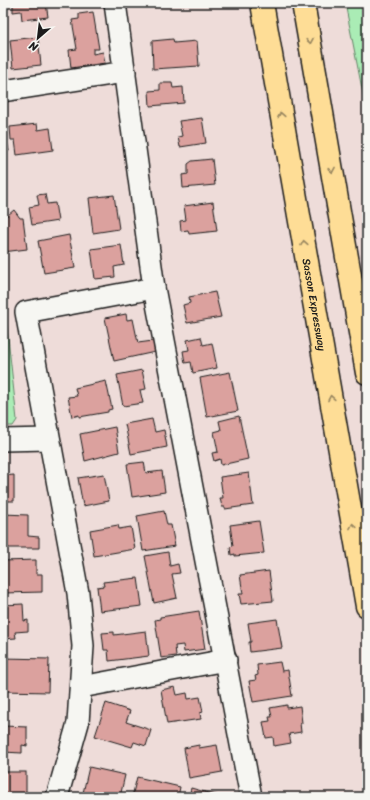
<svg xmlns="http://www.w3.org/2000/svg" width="370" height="800" font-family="Sriracha,sans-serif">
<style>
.green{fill:#aaecb5;stroke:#638468}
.building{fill:#dba19e;stroke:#1c1c1c}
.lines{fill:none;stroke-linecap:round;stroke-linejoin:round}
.street-casing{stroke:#1c1c1c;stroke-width:24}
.highway-casing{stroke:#1c1c1c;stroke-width:25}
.street{stroke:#f6f6f2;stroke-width:21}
.highway{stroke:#fedd96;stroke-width:22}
.oneway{stroke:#98865f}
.labels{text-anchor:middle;stroke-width:4;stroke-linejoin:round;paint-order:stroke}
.street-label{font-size:11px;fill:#1c1c1c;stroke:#f6f6f2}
</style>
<rect width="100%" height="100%" fill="#eedcd9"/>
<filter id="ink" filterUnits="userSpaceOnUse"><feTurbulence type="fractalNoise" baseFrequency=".025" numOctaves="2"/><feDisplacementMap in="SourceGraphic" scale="8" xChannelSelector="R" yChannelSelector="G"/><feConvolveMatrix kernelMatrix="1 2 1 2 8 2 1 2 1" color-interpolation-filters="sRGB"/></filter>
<g filter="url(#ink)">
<g class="green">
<path d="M 345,3 L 367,3 L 367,114 Z"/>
<path d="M 3,310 L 5,310 L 17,420 L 13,426 L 3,426 Z"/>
</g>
<g class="building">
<path d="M 13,3 L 46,3 L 48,17 L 22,20 L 21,11 L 13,12 Z"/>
<path d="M 93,12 L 99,49 L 93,49 L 93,54 L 103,52 L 105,63 L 71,68 L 69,50 L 77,49 L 72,20 L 79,19 L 79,14 Z"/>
<path d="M 38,37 L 41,65 L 13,68 L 10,40 Z"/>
<path d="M 173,39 L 174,43 L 197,41 L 199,66 L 153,69 L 152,41 Z"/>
<path d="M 160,83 L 172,83 L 173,88 L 183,87 L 184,103 L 150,106 L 149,91 L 160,90 Z"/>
<path d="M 202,118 L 206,143 L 180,147 L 178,137 L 182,136 L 179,121 Z"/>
<path d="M 37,124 L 38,130 L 50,128 L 53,150 L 17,155 L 15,140 L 11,140 L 10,127 Z"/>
<path d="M 5,131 L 9,151 L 3,152 L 3,132 Z"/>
<path d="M 212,159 L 215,185 L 183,188 L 182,175 L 188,174 L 188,164 L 192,161 Z"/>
<path d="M 45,194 L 47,204 L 55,203 L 58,221 L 32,225 L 29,207 L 39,205 L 37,195 Z"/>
<path d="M 114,195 L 119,229 L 93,233 L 89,198 Z"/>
<path d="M 213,202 L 217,231 L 189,234 L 188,230 L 181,231 L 180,221 L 186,220 L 184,206 Z"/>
<path d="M 14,210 L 20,218 L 23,218 L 27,249 L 3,252 L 3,219 Z"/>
<path d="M 69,235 L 75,268 L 44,273 L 38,241 Z"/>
<path d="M 121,245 L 124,265 L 114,267 L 115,277 L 95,279 L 91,249 Z"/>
<path d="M 215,292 L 221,317 L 187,323 L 183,305 L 190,303 L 189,297 Z"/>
<path d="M 126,314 L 127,320 L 133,319 L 138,343 L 153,341 L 155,352 L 114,361 L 105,318 Z"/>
<path d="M 201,337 L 203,345 L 212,343 L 217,368 L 193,373 L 191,362 L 185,363 L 183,351 L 189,350 L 187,340 Z"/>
<path d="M 142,370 L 146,389 L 140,390 L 143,403 L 123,406 L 117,375 Z"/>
<path d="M 230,372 L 238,411 L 207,417 L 200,378 Z"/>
<path d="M 106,381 L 112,409 L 108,410 L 108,412 L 79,417 L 79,415 L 72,417 L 68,397 L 77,396 L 75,388 Z"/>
<path d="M 239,416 L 248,459 L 221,465 L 220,459 L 214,461 L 212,453 L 218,452 L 214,432 L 221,430 L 219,421 Z"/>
<path d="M 152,419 L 155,432 L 164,430 L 167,447 L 131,454 L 125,424 Z"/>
<path d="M 115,427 L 119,452 L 85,461 L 80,434 Z"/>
<path d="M 144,462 L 146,473 L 162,471 L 165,492 L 132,497 L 127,464 Z"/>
<path d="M 249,473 L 253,505 L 225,509 L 225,507 L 222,507 L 220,498 L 223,498 L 220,477 Z"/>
<path d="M 104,474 L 109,501 L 83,506 L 78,478 Z"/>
<path d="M 14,475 L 14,501 L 3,501 L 3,476 Z"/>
<path d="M 164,511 L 167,525 L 171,525 L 175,546 L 143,551 L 137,516 Z"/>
<path d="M 3,514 L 28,515 L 28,536 L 39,537 L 39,548 L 3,548 Z"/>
<path d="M 259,521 L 264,553 L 235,556 L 235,554 L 231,555 L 230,547 L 233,546 L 230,525 Z"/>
<path d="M 118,525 L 119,529 L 131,527 L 135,549 L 94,556 L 90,530 Z"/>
<path d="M 168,552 L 170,566 L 178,564 L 180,573 L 172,574 L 177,598 L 154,603 L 145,556 Z"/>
<path d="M 36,560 L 36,574 L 42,574 L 42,592 L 3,593 L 3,561 Z"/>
<path d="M 269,571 L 273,601 L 241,604 L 239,594 L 243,594 L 240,575 Z"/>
<path d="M 138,578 L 142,606 L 100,611 L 97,587 L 104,586 L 103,582 Z"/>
<path d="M 23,604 L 24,621 L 28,620 L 28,631 L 15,632 L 16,638 L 3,639 L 3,605 Z"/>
<path d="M 199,611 L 205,649 L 184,652 L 183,645 L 175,646 L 176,656 L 161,658 L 155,620 L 160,619 L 160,617 Z"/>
<path d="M 277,619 L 282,648 L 250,652 L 249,642 L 251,642 L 248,623 Z"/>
<path d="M 146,631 L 149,656 L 109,661 L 108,650 L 104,650 L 102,633 L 114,632 L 114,635 Z"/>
<path d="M 3,658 L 49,659 L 48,692 L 3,691 Z"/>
<path d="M 280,662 L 282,671 L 288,670 L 292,696 L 253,702 L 249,681 L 256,680 L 255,676 L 258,675 L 257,665 Z"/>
<path d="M 175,687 L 177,695 L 187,693 L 188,699 L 200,697 L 203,712 L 200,713 L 201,719 L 167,724 L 161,690 Z"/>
<path d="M 106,703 L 130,711 L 126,722 L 151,730 L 146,746 L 134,742 L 132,747 L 95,736 Z"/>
<path d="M 287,705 L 287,708 L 300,706 L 302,723 L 300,723 L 301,732 L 289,734 L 291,743 L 274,746 L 273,737 L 266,738 L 263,722 L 270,721 L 269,717 L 272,717 L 270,708 Z"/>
<path d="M 3,726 L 27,727 L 27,746 L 22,745 L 22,753 L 3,752 Z"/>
<path d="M 199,745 L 199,748 L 217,745 L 222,772 L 189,778 L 184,748 Z"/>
<path d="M 89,767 L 125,775 L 120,797 L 102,797 L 83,793 Z"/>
<rect x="3" y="772" width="23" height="25"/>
<path d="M 137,777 L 180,787 L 178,797 L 132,797 Z"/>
<path d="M 191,788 L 223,797 L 189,797 Z"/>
</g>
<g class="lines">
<g class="street-casing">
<g id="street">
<path d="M 115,3 L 154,288 L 251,797"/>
<path d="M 3,91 L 125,72"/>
<path d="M 3,440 L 49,439"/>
<path d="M 81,687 L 226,660"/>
<path d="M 57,797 L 78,723 L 83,646 L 78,593 L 26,312 L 154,288"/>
</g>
</g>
<g class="highway-casing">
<g id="highway">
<path id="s1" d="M 262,3 L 367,606"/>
<path d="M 303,3 L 367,373"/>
</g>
</g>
<use href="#street" class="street"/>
<use href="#highway" class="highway"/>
</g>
<defs><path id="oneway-chevron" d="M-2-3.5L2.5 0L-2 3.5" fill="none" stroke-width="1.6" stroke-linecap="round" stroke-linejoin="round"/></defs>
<g class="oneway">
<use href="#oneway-chevron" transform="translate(310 41) rotate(80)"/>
<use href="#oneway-chevron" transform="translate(281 115) rotate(-100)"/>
<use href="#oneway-chevron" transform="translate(332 170) rotate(80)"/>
<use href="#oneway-chevron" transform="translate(304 243) rotate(-100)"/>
<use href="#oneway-chevron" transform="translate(331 398) rotate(-100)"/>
<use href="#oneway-chevron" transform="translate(353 526) rotate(-100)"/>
</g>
</g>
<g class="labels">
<g class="street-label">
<text dy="4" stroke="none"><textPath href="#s1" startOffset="306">Sasson Expressway</textPath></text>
</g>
</g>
<rect width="370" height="800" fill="none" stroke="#f6f6f2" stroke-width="16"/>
<rect x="8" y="8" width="354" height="784" fill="none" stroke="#1c1c1c" stroke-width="1.5" filter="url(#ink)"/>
<g transform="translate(38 38) rotate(208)" stroke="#f6f6f2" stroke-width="3" paint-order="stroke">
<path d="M0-3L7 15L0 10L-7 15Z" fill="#1c1c1c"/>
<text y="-6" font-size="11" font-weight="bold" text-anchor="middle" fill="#1c1c1c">N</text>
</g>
</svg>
